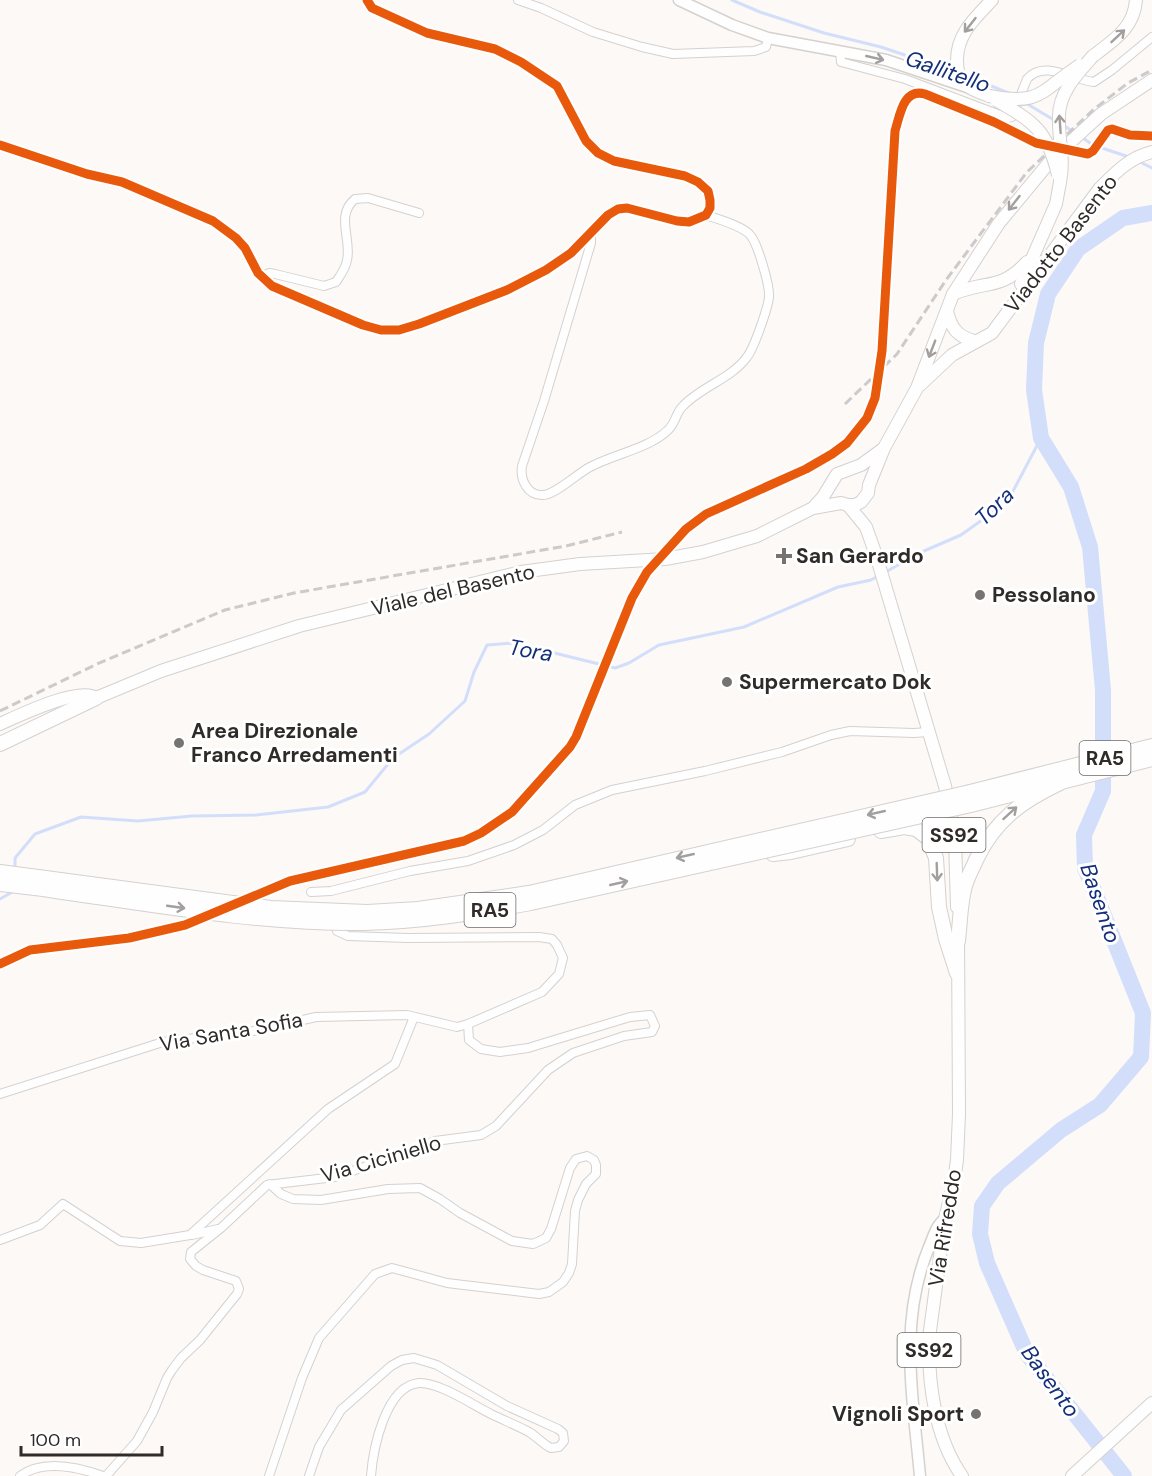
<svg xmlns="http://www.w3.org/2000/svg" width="1152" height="1476" font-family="'DM Sans',sans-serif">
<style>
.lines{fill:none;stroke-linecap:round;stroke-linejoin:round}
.stream{stroke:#d3dffa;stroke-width:3}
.river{stroke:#d3dffa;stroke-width:16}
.street-casing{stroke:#d4d1cf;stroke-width:10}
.secondary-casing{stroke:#d4d1cf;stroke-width:13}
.primary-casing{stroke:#d4d1cf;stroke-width:14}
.highway-casing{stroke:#d4d1cf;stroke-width:16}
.street{stroke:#fffefe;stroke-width:8}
.secondary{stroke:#fffefe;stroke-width:10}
.primary{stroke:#fffefe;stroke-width:12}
.highway{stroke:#fffefe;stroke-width:14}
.rail{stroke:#cccaca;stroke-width:3;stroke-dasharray:9 4.5;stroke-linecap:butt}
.primary-bridge-casing{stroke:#d4d1cf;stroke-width:14;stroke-linecap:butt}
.highway-bridge-casing{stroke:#d4d1cf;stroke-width:16;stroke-linecap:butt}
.primary-bridge{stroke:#fffefe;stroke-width:12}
.highway-bridge{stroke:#fffefe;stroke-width:14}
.cycleway-casing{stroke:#fff;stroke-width:13}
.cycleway{stroke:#e8590c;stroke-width:9}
.oneway{stroke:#a29f9e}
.poi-dot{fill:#777371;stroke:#fff;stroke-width:2}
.labels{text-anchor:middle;stroke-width:6;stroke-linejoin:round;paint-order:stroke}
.shield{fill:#fff;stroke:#6e6b69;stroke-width:1.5}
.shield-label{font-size:20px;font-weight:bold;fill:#302b29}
.street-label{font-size:21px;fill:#302b29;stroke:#fff}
.poi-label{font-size:21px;font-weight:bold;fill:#302b29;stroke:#fff;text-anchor:start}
.water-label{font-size:22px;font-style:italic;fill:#142f79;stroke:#fff}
</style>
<rect width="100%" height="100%" fill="#fcf9f7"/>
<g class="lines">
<g class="stream">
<path d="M 732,0 L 760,12 L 824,33 L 881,47 L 955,72"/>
<path d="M 964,75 L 1011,94"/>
<path d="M 1024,102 L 1054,120"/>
<path d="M 1063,125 L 1075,133"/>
<path d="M 1080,136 L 1093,145 L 1129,157"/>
<path d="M 1138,161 L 1152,168"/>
<path d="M 884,573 L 917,554 L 961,535 L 989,515 L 1012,493 L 1041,438"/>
<path d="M 15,869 L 15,858 L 35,834 L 81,817 L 138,821 L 192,816 L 256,815 L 328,807 L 365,792 L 393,758 L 429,734 L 465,701 L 474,672 L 487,645 L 514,643 L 615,668 L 629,663 L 659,645 L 744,627 L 838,587 L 871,580 L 878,576"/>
<path d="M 0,899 L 16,890"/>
</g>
<path class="river" d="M 1124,1476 L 1027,1354 L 987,1263 L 980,1234 L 982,1206 L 998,1183 L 1061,1130 L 1100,1105 L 1141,1057 L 1143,1013 L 1085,868 L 1084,835 L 1103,791 L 1103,690 L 1090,547 L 1071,487 L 1041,438 L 1034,390 L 1036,343 L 1048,294 L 1078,249 L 1123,218 L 1152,213"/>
<g class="street-casing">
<g id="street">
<path d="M 518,0 L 541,8 L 593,32 L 642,47 L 673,54 L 754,51 L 766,47 L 768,38"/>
<path d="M 840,51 L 841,62 L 905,79 L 1008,118 L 1012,117 L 1027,79 C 1044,59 1072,80 1094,82 L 1112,70 L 1152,37"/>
<path d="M 0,145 L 87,174 L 122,182 L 213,221 L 236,238 L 245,248 L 258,273 L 272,286 L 363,325 L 381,330 L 399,330 L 419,324 L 507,290 L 546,270 L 571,253 L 608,215 L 618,209 L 627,208 L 677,221 L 689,222 L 706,215 L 710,208 L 710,200 L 708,191 L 698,182 L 685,176 L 614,161 L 598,153 L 586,141 L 557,86 L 521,62 L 495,49 L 427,33 L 372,8 L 367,0"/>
<path d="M 591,234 L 591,243 L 544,401 L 522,466 C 520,479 527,496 543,495 C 555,495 578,473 590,467 C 614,454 648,449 668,430 C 675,424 676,413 682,407 C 700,387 731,379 747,357 C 754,348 768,308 769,297 C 770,286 758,245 751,236 C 744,226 717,219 706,215"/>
<path d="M 261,277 L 269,273 L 275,274 L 324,286 L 336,282 C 340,276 346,268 347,260 C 352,240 335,215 355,199 L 368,198 L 419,213"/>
<path d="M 311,892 L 331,891 L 410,871 L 468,861 L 514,845 L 543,830 L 575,805 L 612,790 L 705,771 L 782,752 L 831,735 L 850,731 L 914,733 L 928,732"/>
<path d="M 0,1094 L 163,1042 L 253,1031 L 316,1017 L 407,1015 L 457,1027 L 468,1024 L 542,992 L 559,974 L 563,958 L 557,945 L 552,939 L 539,937 L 408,938 L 348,936 L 337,931"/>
<path d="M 192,1235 L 218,1229"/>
<path d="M 0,1240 L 40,1225 L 63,1204 L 120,1241 L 141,1243 L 190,1235 L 328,1109 L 395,1064 L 414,1017"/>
<path d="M 20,1476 C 43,1459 78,1467 103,1476"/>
<path d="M 106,1476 L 137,1441 L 153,1412 L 167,1378 L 172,1370 L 181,1358 L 200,1340 L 237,1294 L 239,1289 L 236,1281 L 203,1270 L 196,1266 L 190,1259 L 191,1252 L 221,1228 L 267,1185 L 335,1177 L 416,1149 L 435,1141 L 481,1135 L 496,1126 L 548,1070 L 573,1053 L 624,1036 L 652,1032 L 655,1026 L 650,1015 L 630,1017 L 528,1048 L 500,1052 L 481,1049 L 469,1040 L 468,1024"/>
<path d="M 269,1476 L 302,1378 L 319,1338 L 375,1274 L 392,1268 L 447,1283 L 539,1294 L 549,1292 L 563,1282 L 569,1273 L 572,1264 L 575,1211 L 578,1200 L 586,1184 L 596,1174 L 596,1165 L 594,1160 L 587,1156 L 576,1159 L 570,1168 L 551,1229 L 546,1238 L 533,1244 L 512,1241 L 460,1213 L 440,1199 L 420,1188 L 388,1189 L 321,1200 L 293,1199 L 281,1194 L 270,1184"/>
<path d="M 309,1476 L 319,1447 L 341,1410 L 391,1366 L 402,1360 L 414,1358 L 437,1365 L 507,1406 L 558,1429 L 563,1433 L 564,1441 L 559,1447 L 551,1448 C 543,1444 537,1437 529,1432 C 516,1425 503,1420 491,1414 C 473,1405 439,1382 419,1383 C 385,1386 373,1450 371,1476"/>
</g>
</g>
<g class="secondary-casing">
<g id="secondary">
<path d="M 679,0 L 732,25 L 768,38 L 886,60 L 970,88"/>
<path d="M 920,1476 C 913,1398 898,1322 929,1247 C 933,1238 936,1225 945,1219"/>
</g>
</g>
<g class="primary-casing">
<g id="primary">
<path d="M 1093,56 C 1114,40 1134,28 1136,0"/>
<path d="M 989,96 C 979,92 966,88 961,79 C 958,74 957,66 957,60 C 957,34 975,18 992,0"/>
<path d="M 1021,284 L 1056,204 L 1060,182"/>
<path d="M 953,294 C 985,280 1001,291 1027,262"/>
<path d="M 947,311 C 951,328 957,336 974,341"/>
<path d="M 920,385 L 952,355 L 992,333 L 1100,188 C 1115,173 1130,157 1152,152"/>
<path d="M 848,505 L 866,527 L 876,555 L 945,786 L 955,838 L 957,907"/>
<path d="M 814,507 L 823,497 L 837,474 L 861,465 L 883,449"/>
<path d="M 0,724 C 18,716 79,686 96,698 L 161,671 L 299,626 L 521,572 L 580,564 L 665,559 L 703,552 L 757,536 L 813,508 L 841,503 L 848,505 L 855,505 L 861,502 L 868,493 L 869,485 L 884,448 L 917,388 L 953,294 L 999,223 L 1052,159 L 1101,114 L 1152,80"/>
<path d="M 958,934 L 959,1114 L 957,1160 L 954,1181 L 945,1219 L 929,1338 C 928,1383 935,1438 962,1476"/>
<path d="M 1072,1476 L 1152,1403"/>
</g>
</g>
<g class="highway-casing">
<g id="highway">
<path d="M 0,744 L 96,698"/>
<path d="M 970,792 L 1152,746"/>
<path d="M 971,805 L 1152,759"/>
<path d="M 881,831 L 904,827 L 916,829 L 928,838 L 936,858 L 939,907 L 946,939 L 957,973"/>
<path d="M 773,854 L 791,852 L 848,839"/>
<path d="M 0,872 L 38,877"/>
<path d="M 0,884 L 35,888"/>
<path d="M 958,941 C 960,924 960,907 964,890 C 966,879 972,870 976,860 C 995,820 1022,801 1060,783"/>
</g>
</g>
<use href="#street" class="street"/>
<use href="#secondary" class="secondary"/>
<use href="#primary" class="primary"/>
<use href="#highway" class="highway"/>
<g class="rail">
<path d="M 845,404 L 897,354 L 946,280 L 1027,172 L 1093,110 L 1128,83 L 1152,70"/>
<path d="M 0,711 L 97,664 L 225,610 L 294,593 L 566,546 L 622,532"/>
</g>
<g class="primary-bridge-casing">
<g id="primary-bridge">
<path d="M 989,96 C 1042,106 1040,91 1080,65"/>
<path d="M 996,100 C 1034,122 1048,131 1058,175"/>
<path d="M 1060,182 C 1065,159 1058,139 1059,116 C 1059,92 1078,73 1093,56"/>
</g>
</g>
<g class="highway-bridge-casing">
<g id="highway-bridge">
<path d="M 38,877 L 271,908 L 367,912 L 418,909 L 529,893 L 970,792"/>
<path d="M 35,888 C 144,903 253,924 363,923 C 420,922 476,913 531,903 L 971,805"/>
</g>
</g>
<use href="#primary-bridge" class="primary-bridge"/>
<use href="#highway-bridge" class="highway-bridge"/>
<g class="cycleway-casing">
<g id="cycleway">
<path d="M 0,145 L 87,174 L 122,182 L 213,221 L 236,238 L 245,248 L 258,273 L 272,286 L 363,325 L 381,330 L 399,330 L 419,324 L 507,290 L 546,270 L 571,253 L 608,215 L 618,209 L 627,208 L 677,221 L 689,222 L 706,215 L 710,208 L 710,200 L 708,191 L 698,182 L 685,176 L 614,161 L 598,153 L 586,141 L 557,86 L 521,62 L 495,49 L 427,33 L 372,8 L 367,0"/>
<path d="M 0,964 L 30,950 L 129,938 L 185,925 L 290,881 L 464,841 L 481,833 L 512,812 L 570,747 L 576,737 L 632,598 L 647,572 L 686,529 L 706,514 L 806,469 L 832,454 L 847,443 L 867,418 L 875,398 L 882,351 L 895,131 C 900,115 903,88 925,94 L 994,122 L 1036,143 L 1088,154 L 1093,151 L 1108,130 L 1112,129 L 1130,135 L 1152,136"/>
</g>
</g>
<use href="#cycleway" class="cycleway"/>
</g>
<defs><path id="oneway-shaft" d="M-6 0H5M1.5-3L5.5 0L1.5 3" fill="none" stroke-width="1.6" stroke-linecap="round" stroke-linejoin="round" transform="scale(1.5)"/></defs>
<g class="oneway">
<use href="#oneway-shaft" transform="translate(970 25) rotate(128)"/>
<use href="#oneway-shaft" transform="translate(1118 36) rotate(-43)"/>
<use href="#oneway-shaft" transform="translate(875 58) rotate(13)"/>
<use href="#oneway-shaft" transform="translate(1060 124) rotate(-94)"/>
<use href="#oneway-shaft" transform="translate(1014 203) rotate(128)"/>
<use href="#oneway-shaft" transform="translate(932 349) rotate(111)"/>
<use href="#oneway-shaft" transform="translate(876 813) rotate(167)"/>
<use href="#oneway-shaft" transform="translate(1010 813) rotate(-42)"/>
<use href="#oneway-shaft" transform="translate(685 856) rotate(167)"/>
<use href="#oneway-shaft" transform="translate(937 872) rotate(88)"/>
<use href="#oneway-shaft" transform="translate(619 883) rotate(-13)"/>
<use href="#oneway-shaft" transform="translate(176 907) rotate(8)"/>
</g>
<g class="poi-dot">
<path d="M781 547h6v6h6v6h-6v6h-6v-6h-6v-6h6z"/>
<circle cx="980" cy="595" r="6"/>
<circle cx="727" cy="682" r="6"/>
<circle cx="179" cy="743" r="6"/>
<circle cx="976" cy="1414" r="6"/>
</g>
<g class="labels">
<g class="shield">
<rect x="1079.5" y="741" width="51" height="34" rx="4.5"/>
<rect x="922.5" y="818" width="63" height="34" rx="4.5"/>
<rect x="464.5" y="893" width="51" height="34" rx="4.5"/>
<rect x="897.5" y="1333" width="63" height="34" rx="4.5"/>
</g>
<g class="shield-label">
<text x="1105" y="765">RA5</text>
<text x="954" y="842">SS92</text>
<text x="490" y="917">RA5</text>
<text x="929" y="1357">SS92</text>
</g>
<g class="street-label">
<text transform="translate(1061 244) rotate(-52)" y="7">Viadotto Basento</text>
<text transform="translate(453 590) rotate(-13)" y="7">Viale del Basento</text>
<text transform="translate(231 1032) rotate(-10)" y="7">Via Santa Sofia</text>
<text transform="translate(381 1159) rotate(-16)" y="7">Via Ciciniello</text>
<text transform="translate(945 1228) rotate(-81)" y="7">Via Rifreddo</text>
</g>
<g class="poi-label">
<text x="796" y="563">San Gerardo</text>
<text x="992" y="602">Pessolano</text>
<text x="739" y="689">Supermercato Dok</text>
<text x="191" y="738">Area Direzionale<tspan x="191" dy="24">Franco Arredamenti</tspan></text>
<text x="964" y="1421" text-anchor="end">Vignoli Sport</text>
</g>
<g class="water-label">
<text transform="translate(948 71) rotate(19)" y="8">Gallitello</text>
<text transform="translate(994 506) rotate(-44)" y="8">Tora</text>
<text transform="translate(531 650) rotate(10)" y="8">Tora</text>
<text transform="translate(1101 903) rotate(71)" y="8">Basento</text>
<text transform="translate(1051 1381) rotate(54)" y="8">Basento</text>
</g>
</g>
<path d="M21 1446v9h141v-9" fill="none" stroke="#302b29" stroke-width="3"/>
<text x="30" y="1446" font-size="18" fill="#302b29" stroke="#ffffff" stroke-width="4.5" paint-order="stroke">100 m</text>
</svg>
